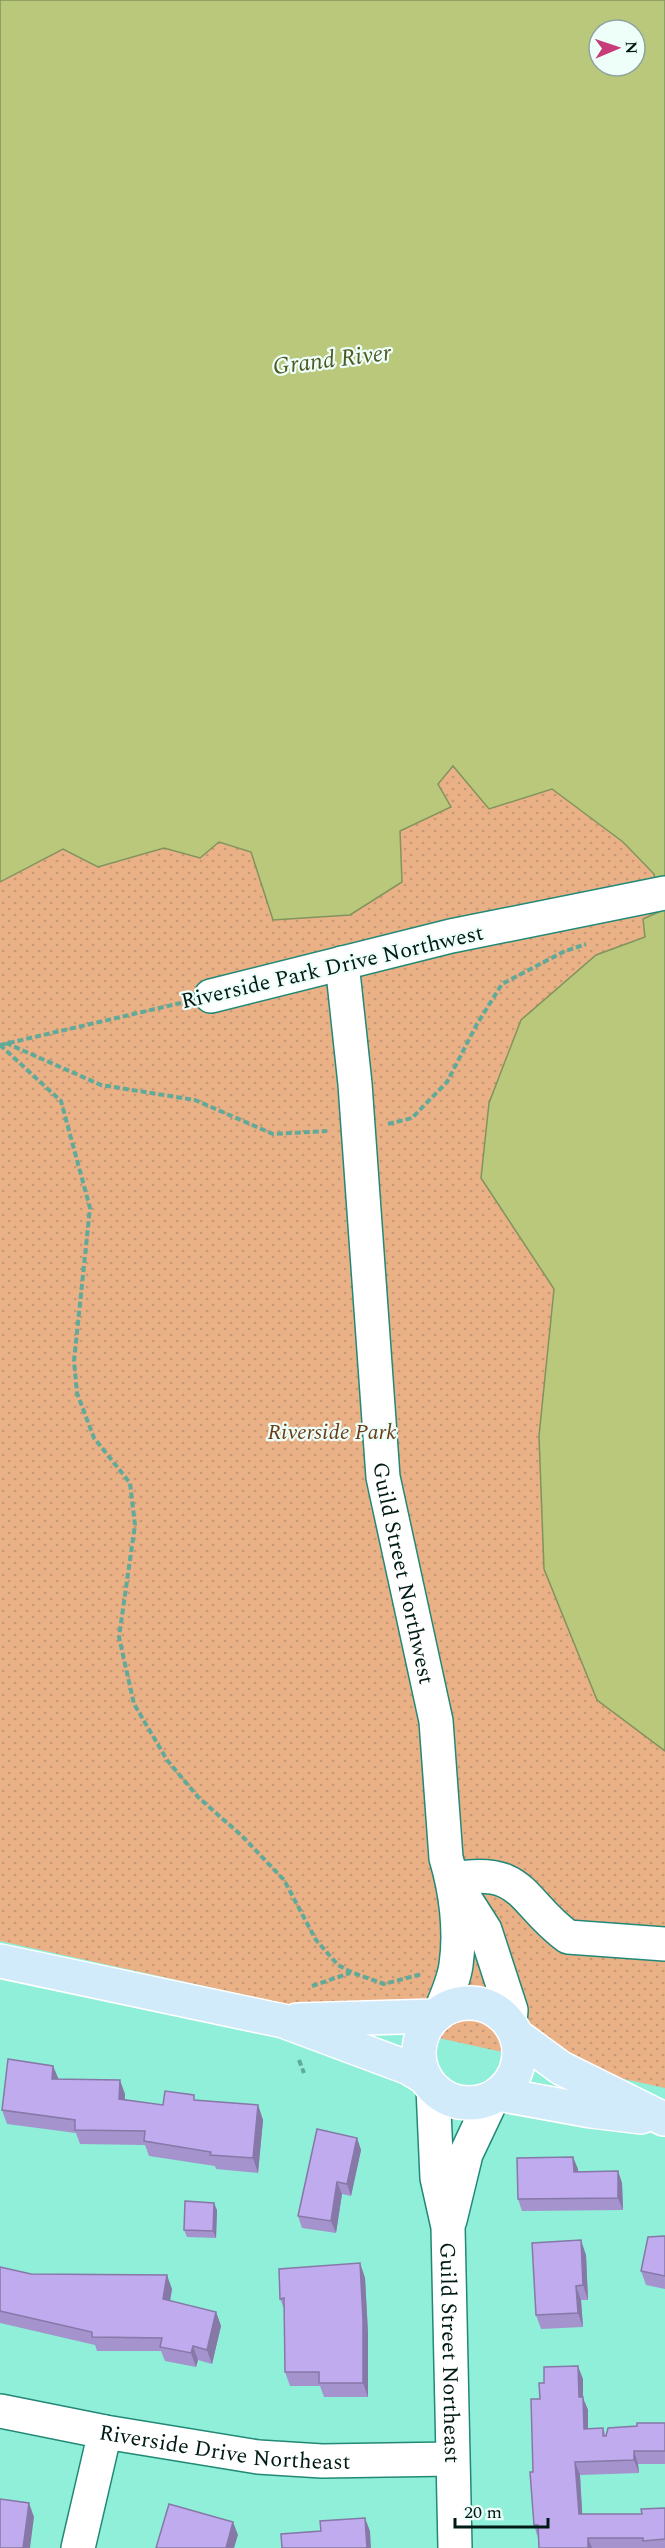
<svg xmlns="http://www.w3.org/2000/svg" width="665" height="2548" font-family="Spectral,serif">
<style>
.park{fill:url(#park-dots)}
.water{fill:#b9c87b;stroke:#82945d;stroke-width:1.5;fill-rule:evenodd}
.lines{fill:none;stroke-linecap:round;stroke-linejoin:round}
.minor-casing{stroke:#218976;stroke-width:36}
.major-casing{stroke:#fff;stroke-width:36}
.path{stroke:#61aa99;stroke-width:4;stroke-dasharray:6 3;stroke-linecap:butt}
.minor{stroke:#fff;stroke-width:33}
.major{stroke:#d2ebfb;stroke-width:33}
.wall{fill:#a493cd}
.shaded-wall{fill:#8678a7}
.building{fill:#bfabee;stroke:#8678a7;stroke-width:1.5}
.labels{text-anchor:middle;stroke-width:4.5;stroke-linejoin:round;paint-order:stroke}
.street-label{font-size:22px;fill:#001b16;stroke:#eefffa}
.park-label{font-size:22px;font-style:italic;fill:#693d18;stroke:#eefffa}
.water-label{font-size:24px;font-style:italic;fill:#4f5820;stroke:#eefffa}
</style>
<defs>
<pattern id="park-dots" width="8" height="8" patternUnits="userSpaceOnUse" patternTransform="scale(1.5)"><rect width="8" height="8" fill="#eab187"/><path d="M2 2h.1M6 6h.1" fill="none" stroke="#c79874" stroke-width="1.8" stroke-linecap="round"/></pattern>
</defs>
<rect width="100%" height="100%" fill="#90efd9"/>
<path class="park" d="M 453,766 L 489,809 L 552,789 L 623,842 L 665,830 L 665,2088 L 0,1941 L 0,882 L 63,849 L 98,867 L 164,848 L 200,858 L 219,842 L 251,851 L 273,920 L 400,831 L 451,807 L 438,784 Z"/>
<path class="water" d="M 0,0 L 665,0 L 665,1751 L 597,1700 L 544,1569 L 539,1436 L 554,1289 L 481,1178 L 489,1103 L 521,1020 L 596,955 L 645,937 L 643,919 L 661,911 L 654,874 L 623,842 L 552,789 L 489,809 L 453,766 L 438,784 L 451,807 L 400,831 L 402,882 L 350,915 L 273,920 L 251,852 L 219,842 L 200,858 L 164,848 L 98,867 L 63,849 L 0,882 ZM 599,30 L 635,30 L 635,66 L 599,66 Z"/>
<g class="lines">
<g class="minor-casing">
<g id="minor">
<path id="s1" d="M 342,963 L 355,1084 L 383,1477 L 436,1721 L 446,1858 C 456,1891 461,1931 456,1965 C 454,1980 447,1996 441,2010"/>
<path d="M 211,996 L 451,936 L 665,893"/>
<path d="M 453,1879 C 525,1866 520,1902 568,1937 L 665,1944"/>
<path d="M 457,1886 L 485,1930 L 511,2010 L 510,2023"/>
<path id="s2" d="M 433,2088 L 437,2178 L 448,2227 L 455,2548"/>
<path d="M 450,2220 L 466,2154 L 493,2097"/>
<path id="s3" d="M 0,2411 L 105,2432 L 258,2457 L 322,2461 L 452,2459"/>
<path d="M 78,2548 L 105,2432"/>
</g>
</g>
<g class="major-casing">
<g id="major">
<path d="M 0,1961 L 283,2021 L 409,2068 L 424,2077"/>
<circle cx="469" cy="2053" r="50"/>
<path d="M 297,2020 L 435,2016"/>
<path d="M 516,2035 L 561,2068 L 664,2119"/>
<path d="M 498,2094 L 591,2111 L 641,2117"/>
</g>
</g>
<g class="path">
<path d="M 6,1043 L 101,1085 L 195,1100 L 273,1134 L 327,1131"/>
<path d="M 0,1045 L 61,1101 L 90,1208 L 74,1361 L 77,1393 L 94,1438 L 130,1483 L 135,1525 L 119,1637 L 134,1704 L 167,1760 L 198,1797 L 242,1836 L 284,1880 L 316,1940 L 338,1965 L 351,1972 L 384,1984 L 422,1974"/>
<path d="M 0,1045 L 181,1003"/>
<path d="M 388,1124 L 412,1118 L 447,1082 L 477,1024 L 502,984 L 563,952 L 586,944"/>
<path d="M 312,1986 L 350,1973"/>
<path d="M 299,2060 L 304,2073"/>
</g>
<use href="#minor" class="minor"/>
<use href="#major" class="major"/>
</g>
<g class="wall">
<path d="M 53,2066 L 58,2079 L 125,2094 L 125,2100 L 163,2105 L 196,2100 L 258,2105 L 263,2120 L 258,2173 L 216,2169 L 215,2166 L 149,2156 L 145,2145 L 80,2144 L 76,2133 L 7,2124 L 2,2110 Z"/>
<path d="M 357,2138 L 361,2150 L 351,2196 L 342,2194 L 336,2233 L 302,2228 L 298,2216 Z"/>
<path d="M 573,2157 L 578,2171 L 618,2171 L 622,2183 L 623,2210 L 522,2211 L 518,2199 Z"/>
<path d="M 217,2210 L 216,2238 L 187,2237 L 184,2230 Z"/>
<path d="M 665,2236 L 665,2289 L 646,2285 L 641,2271 Z"/>
<path d="M 586,2255 L 588,2300 L 581,2300 L 583,2327 L 541,2329 L 536,2315 Z"/>
<path d="M 360,2263 L 365,2278 L 368,2333 L 368,2397 L 324,2397 L 320,2386 L 290,2386 L 285,2372 L 285,2311 L 280,2299 Z"/>
<path d="M 0,2267 L 31,2274 L 172,2289 L 170,2301 L 216,2312 L 221,2326 L 212,2364 L 198,2360 L 196,2367 L 165,2361 L 161,2351 L 97,2351 L 95,2345 L 0,2323 Z"/>
<path d="M 583,2379 L 583,2398 L 588,2410 L 588,2429 L 603,2428 L 606,2436 L 637,2426 L 665,2423 L 665,2464 L 638,2464 L 639,2473 L 580,2475 L 582,2514 L 642,2514 L 665,2508 L 665,2548 L 539,2548 L 538,2538 L 534,2525 L 533,2472 L 540,2399 L 544,2383 Z"/>
</g>
<g class="shaded-wall">
<path d="M 53,2066 L 59,2080 L 52,2079 Z"/>
<path d="M 120,2080 L 125,2094 L 124,2113 L 119,2099 Z"/>
<path d="M 258,2105 L 263,2120 L 258,2173 L 253,2158 Z"/>
<path d="M 357,2138 L 361,2150 L 351,2196 L 347,2184 Z"/>
<path d="M 573,2157 L 578,2169 L 578,2184 L 574,2172 Z"/>
<path d="M 618,2171 L 622,2183 L 623,2210 L 618,2198 Z"/>
<path d="M 337,2182 L 342,2194 L 336,2233 L 331,2221 Z"/>
<path d="M 214,2203 L 217,2210 L 216,2238 L 213,2231 Z"/>
<path d="M 581,2240 L 586,2255 L 588,2300 L 583,2285 Z"/>
<path d="M 360,2263 L 365,2278 L 368,2333 L 368,2397 L 363,2383 Z"/>
<path d="M 167,2275 L 172,2289 L 168,2313 L 163,2299 Z"/>
<path d="M 576,2286 L 581,2300 L 583,2327 L 578,2313 Z"/>
<path d="M 216,2312 L 221,2326 L 212,2364 L 207,2350 Z"/>
<path d="M 193,2346 L 198,2360 L 196,2367 L 191,2353 Z"/>
<path d="M 578,2366 L 583,2379 L 583,2398 L 588,2410 L 588,2442 L 584,2429 L 579,2397 Z"/>
<path d="M 634,2451 L 638,2464 L 639,2473 L 634,2460 Z"/>
<path d="M 575,2462 L 580,2475 L 583,2527 L 579,2514 Z"/>
<path d="M 29,2503 L 34,2517 L 30,2548 L 23,2548 Z"/>
<path d="M 365,2518 L 370,2531 L 371,2548 L 367,2548 Z"/>
<path d="M 233,2522 L 238,2535 L 234,2548 L 226,2548 Z"/>
<path d="M 588,2538 L 592,2548 L 588,2548 Z"/>
</g>
<g class="building">
<path d="M 8,2059 L 53,2066 L 52,2079 L 120,2080 L 119,2099 L 163,2105 L 165,2091 L 194,2095 L 194,2100 L 258,2105 L 253,2158 L 210,2155 L 211,2152 L 144,2141 L 145,2131 L 75,2130 L 75,2120 L 2,2110 Z"/>
<path d="M 317,2129 L 357,2138 L 347,2184 L 337,2182 L 331,2221 L 298,2216 Z"/>
<path d="M 573,2157 L 574,2172 L 618,2171 L 618,2198 L 518,2199 L 517,2158 Z"/>
<path d="M 185,2201 L 214,2203 L 213,2231 L 184,2230 Z"/>
<path d="M 665,2236 L 665,2276 L 641,2271 L 648,2237 Z"/>
<path d="M 581,2240 L 583,2285 L 576,2286 L 578,2313 L 536,2315 L 532,2243 Z"/>
<path d="M 360,2263 L 363,2319 L 363,2383 L 319,2383 L 319,2372 L 285,2372 L 284,2298 L 280,2299 L 279,2269 Z"/>
<path d="M 0,2267 L 31,2274 L 167,2275 L 163,2299 L 216,2312 L 207,2350 L 193,2346 L 191,2353 L 160,2347 L 162,2338 L 92,2337 L 92,2332 L 0,2311 Z"/>
<path d="M 578,2366 L 579,2397 L 583,2397 L 584,2429 L 603,2428 L 603,2436 L 606,2436 L 608,2428 L 637,2426 L 637,2423 L 665,2423 L 665,2451 L 634,2451 L 634,2460 L 575,2462 L 579,2514 L 642,2514 L 641,2509 L 665,2508 L 665,2539 L 643,2541 L 643,2538 L 588,2538 L 588,2548 L 539,2548 L 538,2525 L 534,2525 L 530,2472 L 533,2472 L 531,2399 L 540,2399 L 539,2383 L 544,2383 L 544,2367 Z"/>
<path d="M 0,2499 L 29,2503 L 23,2548 L 0,2548 Z"/>
<path d="M 169,2504 L 233,2522 L 226,2548 L 156,2548 Z"/>
<path d="M 365,2518 L 367,2548 L 282,2548 L 281,2534 L 321,2531 L 320,2521 Z"/>
</g>
<g class="labels">
<g class="street-label">
<text transform="translate(332 966) rotate(-13)" y="8">Riverside Park Drive Northwest</text>
<text dy="8" stroke="none"><textPath href="#s1" startOffset="614">Guild Street Northwest</textPath></text>
<text dy="8" stroke="none"><textPath href="#s2" startOffset="266">Guild Street Northeast</textPath></text>
<text dy="8" stroke="none"><textPath href="#s3" startOffset="228">Riverside Drive Northeast</textPath></text>
</g>
<g class="park-label">
<text x="332" y="1439">Riverside Park</text>
</g>
<g class="water-label">
<text transform="translate(332 359) rotate(-7)" y="8">Grand River</text>
</g>
</g>
<g transform="translate(617 48) rotate(88)"><circle r="28" fill="#eefffa" stroke="#8fa49f" stroke-width="1.5"/>
<path d="M0-4.5L10 22L0 15L-10 22Z" fill="#c63d79"/>
<text y="-9" font-size="16" font-weight="bold" text-anchor="middle" fill="#001b16">N</text>
</g>
<path d="M455 2518v9h93v-9" fill="none" stroke="#001b16" stroke-width="3"/>
<text x="464" y="2518" font-size="18" fill="#001b16" stroke="#eefffa" stroke-width="4.5" paint-order="stroke">20 m</text>
</svg>
